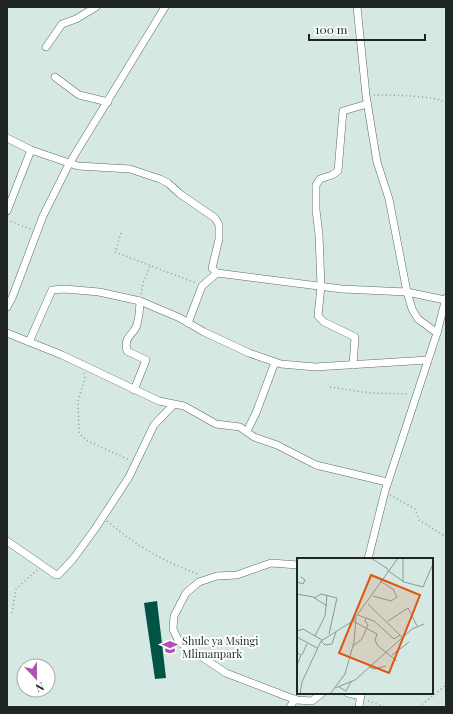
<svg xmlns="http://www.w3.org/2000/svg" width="453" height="714" font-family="'Playfair Display',serif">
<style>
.building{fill:#005345}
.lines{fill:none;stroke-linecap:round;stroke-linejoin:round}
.street-casing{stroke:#5b6c67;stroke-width:8}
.path{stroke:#8c9a96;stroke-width:1.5;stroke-dasharray:1 3;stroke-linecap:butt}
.street{stroke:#fff;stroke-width:7}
.labels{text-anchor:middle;stroke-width:4;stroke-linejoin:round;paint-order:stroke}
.poi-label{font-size:11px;fill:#1e2523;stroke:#fff;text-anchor:start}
.inset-road{fill:none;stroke:#8c9a96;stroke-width:1}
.view{fill:#de560d;fill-opacity:0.15;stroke:#de560d;stroke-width:2}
.inset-edge{fill:none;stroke:#1e2523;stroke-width:2}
</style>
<rect width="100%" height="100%" fill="#d5e8e3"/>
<path class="building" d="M 157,601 L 166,678 L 155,679 L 144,603 Z"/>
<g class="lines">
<g class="street-casing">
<g id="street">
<path d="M 357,7 L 366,95 L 373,138 L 377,162 L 389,199 L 407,292 L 412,309 L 418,319 L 437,333"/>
<path d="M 46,47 L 62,24 L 76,19 L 96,7"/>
<path d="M 55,77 L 79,95 L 108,102"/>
<path d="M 7,138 L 31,150 L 78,166 L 130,169 L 160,179 L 168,183 L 180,194 L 215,218 L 219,225 L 219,239 L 212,268 L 217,273 L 342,289 L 407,292 L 445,300"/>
<path d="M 7,211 L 31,150"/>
<path d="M 7,307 L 12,298 L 43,216 L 69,164 L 165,7"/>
<path d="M 188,323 L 202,286 L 217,273"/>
<path d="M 7,333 L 62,355 L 159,401 L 184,406 L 216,424 L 240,427 L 254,437 L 277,445 L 316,465 L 387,482"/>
<path d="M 29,342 L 52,290 L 65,289 L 99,292 L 140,301 L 180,318 L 204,332 L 249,353 L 281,364 L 315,367 L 428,360"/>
<path d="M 353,365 L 355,337 L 324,322 L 318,316 L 321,286 L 319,235 L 316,210 L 316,185 L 320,179 L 332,175 L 338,171 L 343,111 L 367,104"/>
<path d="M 134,390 L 146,360 L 127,351 C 123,336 134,335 137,325 C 139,317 140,309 140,301"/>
<path d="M 247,431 L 256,413 L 275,362"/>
<path d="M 7,541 L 56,575 L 58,575 L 73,559 L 95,529 L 129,477 L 154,425 L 173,405"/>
<path d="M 368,559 L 385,491 L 437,333 L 446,298"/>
<path d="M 298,565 L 271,563 L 237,575 L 217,576 L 199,582 L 186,593 L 174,616 L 173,629 L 179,642 L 226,673 L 296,700 L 312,701 L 322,693"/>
<path d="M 348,693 L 361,696"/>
<path d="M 290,707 L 295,699"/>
<path d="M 359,707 L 361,693"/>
</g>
</g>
<g class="path">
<path d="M 374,95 C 388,95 436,95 446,103"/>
<path d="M 7,220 L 31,229"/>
<path d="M 121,233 L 115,252 L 196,283"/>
<path d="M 141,294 L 143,283 L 150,266"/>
<path d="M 84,373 L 85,378 L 78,401 L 79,433 L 86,440 L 129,460"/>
<path d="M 330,387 L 370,393 L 409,394"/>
<path d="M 390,495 L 415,509 L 419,520 L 446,537"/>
<path d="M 107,521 C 135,545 164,562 198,574"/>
<path d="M 12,613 L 16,589 L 37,570"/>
<path d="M 368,701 L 385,707"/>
<path d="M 419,707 L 446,685"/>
</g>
<use href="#street" class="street"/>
</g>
<defs>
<g id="school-bare" transform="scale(1.2)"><path d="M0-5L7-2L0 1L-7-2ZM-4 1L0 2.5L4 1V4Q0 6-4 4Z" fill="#b051ba" stroke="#fff" stroke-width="2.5" paint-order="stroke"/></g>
</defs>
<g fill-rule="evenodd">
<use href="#school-bare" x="170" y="647"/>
</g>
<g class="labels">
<g class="poi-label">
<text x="182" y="645">Shule ya Msingi<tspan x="182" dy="13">Mlimanpark</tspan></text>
</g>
</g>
<g transform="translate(297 558)">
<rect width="136" height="136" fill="#d5e8e3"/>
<path class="inset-road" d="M 74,0 L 91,11M 90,12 L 107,24 L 126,29 L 136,6M 0,24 L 6,26 L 8,22 L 4,19M 106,24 L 106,0M 0,36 L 16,39 L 30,48M 76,38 L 94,43 L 100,39 L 96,31 L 83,23M 17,40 L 24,36 L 40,40 L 32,76M 71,46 L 106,80M 61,57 L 77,63 L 97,81 L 103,77M 56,63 L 80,76 L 78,82 L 81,88 L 100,103M 91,63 L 111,50 L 120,68M 0,73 L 6,71 L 25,82M 18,78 L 28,58 L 30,37M 0,79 L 20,90M 24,83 L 28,87 L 35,86 L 39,74M 56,88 L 65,81 L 71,67 L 68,63 L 69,60M 0,95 L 4,97 L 0,107M 5,97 L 10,86M 95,97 L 112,84M 72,109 L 77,111 L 89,108M 42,129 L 49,133 L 54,124M 38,130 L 58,122 L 115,71 L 127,66M 3,136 L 5,124 L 24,83 L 56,63 L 101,0M 33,136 L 48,116 L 57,84 L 59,60"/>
<path class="view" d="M 74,17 L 123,37 L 92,115 L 42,95 Z"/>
<rect width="136" height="136" class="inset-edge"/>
</g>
<rect width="453" height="714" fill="none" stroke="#1e2523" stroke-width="16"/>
<g transform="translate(36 678) rotate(158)"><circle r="19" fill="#ffffff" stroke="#a5a8a7"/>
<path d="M0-3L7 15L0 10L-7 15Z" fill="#b051ba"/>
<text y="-6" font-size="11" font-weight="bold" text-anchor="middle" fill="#1e2523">N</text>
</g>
<path d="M309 34v6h116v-6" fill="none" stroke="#1e2523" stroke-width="2"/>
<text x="315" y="34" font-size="12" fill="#1e2523" stroke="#ffffff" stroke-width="3" paint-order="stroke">100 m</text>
</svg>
